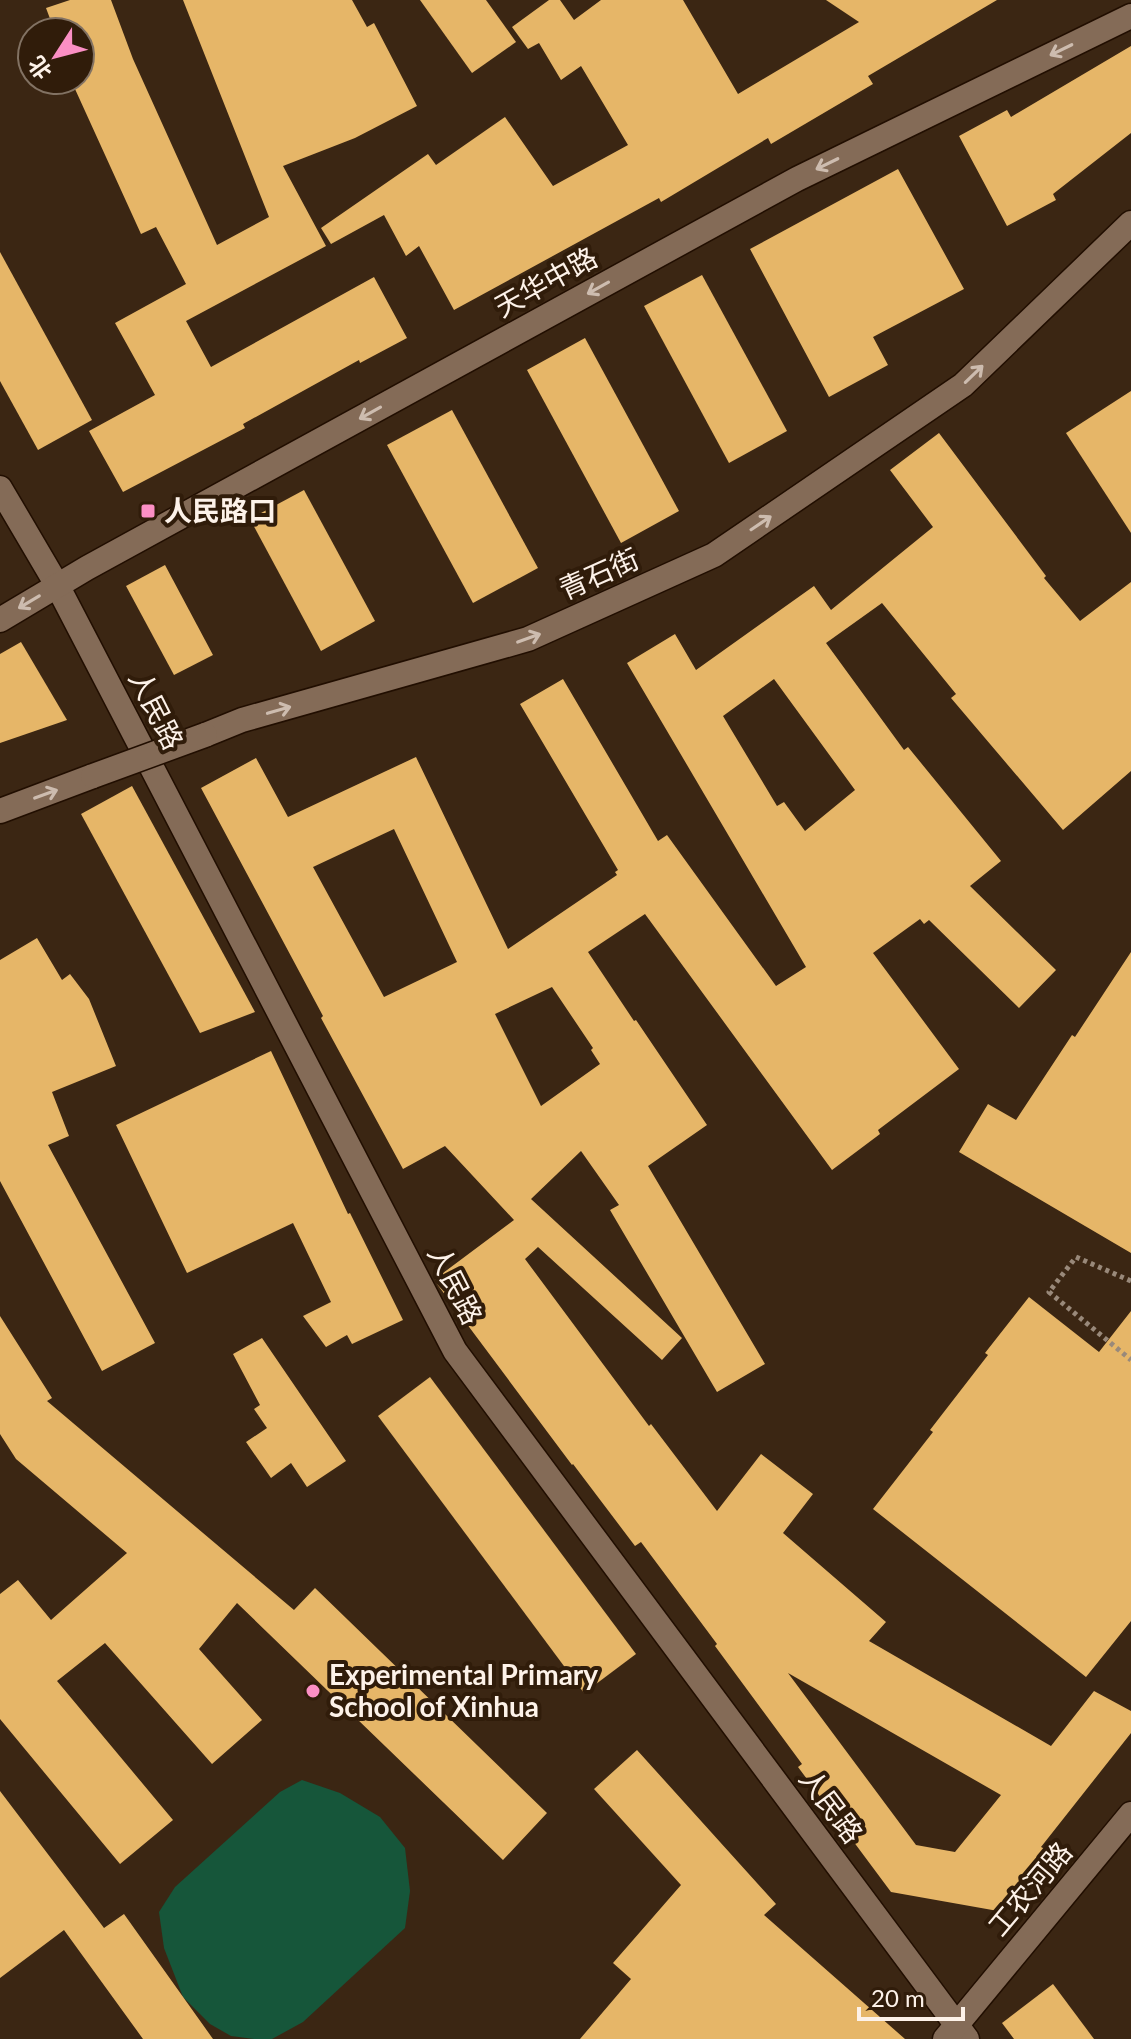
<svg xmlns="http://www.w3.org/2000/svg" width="1131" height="2039" font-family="Lato,'Noto Sans SC',sans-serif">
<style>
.green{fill:#16563a}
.building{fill:#e6b668;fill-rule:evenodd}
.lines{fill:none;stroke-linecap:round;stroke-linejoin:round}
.minor-casing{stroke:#210e00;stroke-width:27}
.path{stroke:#99897a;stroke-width:5;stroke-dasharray:4 4;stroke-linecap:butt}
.minor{stroke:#846b57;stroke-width:24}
.minor-bridge-casing{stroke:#210e00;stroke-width:27;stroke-linecap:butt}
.minor-bridge{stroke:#846b57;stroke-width:24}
.oneway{stroke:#cdbcaf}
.poi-dot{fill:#fb8fc4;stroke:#301c0a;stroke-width:3}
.labels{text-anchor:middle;stroke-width:8;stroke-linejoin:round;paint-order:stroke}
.street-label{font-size:28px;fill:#fdf2e9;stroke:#301c0a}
.poi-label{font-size:28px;font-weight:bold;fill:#fdf2e9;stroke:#301c0a;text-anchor:start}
</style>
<rect width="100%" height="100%" fill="#3b2613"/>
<path class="green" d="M 302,1780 L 340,1793 L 380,1817 L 405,1848 L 410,1891 L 405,1928 L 303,2022 L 272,2039 L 254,2039 L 231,2036 L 210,2024 L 183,1997 L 164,1948 L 159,1912 L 175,1887 L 280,1792 Z"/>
<g class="building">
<path d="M 70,0 L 111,0 L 133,59 L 217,245 L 269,217 L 183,0 L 352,0 L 367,27 L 374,23 L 417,106 L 355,138 L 283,166 L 326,246 L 186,321 L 211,367 L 374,277 L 407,338 L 360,363 L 359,360 L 243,424 L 245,428 L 123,492 L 89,431 L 155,395 L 115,323 L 186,284 L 156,227 L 141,234 L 75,89 L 72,80 L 80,80 L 80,32 L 55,32 L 46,8 Z"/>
<path d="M 420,0 L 486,0 L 516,42 L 472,73 Z"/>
<path d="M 549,0 L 560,0 L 574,20 L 601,0 L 683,0 L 738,94 L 859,22 L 826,0 L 997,0 L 868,76 L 873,84 L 771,144 L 768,138 L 661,202 L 659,198 L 454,310 L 419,246 L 406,256 L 384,215 L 331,244 L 321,228 L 428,154 L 436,165 L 505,117 L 553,186 L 628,145 L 581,66 L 561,80 L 539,43 L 528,49 L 512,27 Z"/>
<path d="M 1131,46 L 1131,133 L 1053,194 L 1056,200 L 1007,226 L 959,136 L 1007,110 L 1011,117 Z"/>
<path d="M 898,169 L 964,289 L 873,337 L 888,365 L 829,397 L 750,249 Z"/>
<path d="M 0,252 L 92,420 L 38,450 L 0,381 Z"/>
<path d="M 702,275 L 787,431 L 729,463 L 644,306 Z"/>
<path d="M 585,338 L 679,511 L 621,543 L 527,370 Z"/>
<path d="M 1131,391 L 1131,533 L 1066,433 Z"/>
<path d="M 452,410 L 538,568 L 473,603 L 387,445 Z"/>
<path d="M 939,433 L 1046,576 L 1044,578 L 1080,621 L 1131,582 L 1131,771 L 1063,830 L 951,698 L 956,694 L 882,603 L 826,643 L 904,750 L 908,747 L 1001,861 L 970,886 L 1056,970 L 1019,1008 L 929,920 L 924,924 L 920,919 L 873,953 L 959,1069 L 878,1130 L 880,1134 L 832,1170 L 645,914 L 588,952 L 634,1021 L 636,1020 L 707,1125 L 648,1166 L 765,1364 L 717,1392 L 610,1210 L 619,1205 L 581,1151 L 531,1199 L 682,1338 L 662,1360 L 538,1247 L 525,1259 L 649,1426 L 651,1424 L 717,1511 L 761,1454 L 813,1494 L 783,1533 L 886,1622 L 869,1641 L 1051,1746 L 1094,1691 L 1131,1711 L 1131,1733 L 1041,1847 L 1047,1850 L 998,1911 L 891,1892 L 798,1767 L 802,1764 L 715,1646 L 717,1644 L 641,1542 L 635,1546 L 573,1464 L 572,1465 L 437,1284 L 435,1279 L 514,1220 L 445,1146 L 403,1169 L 321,1018 L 323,1016 L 201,788 L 256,758 L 288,817 L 416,757 L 508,949 L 617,875 L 615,872 L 618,870 L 520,704 L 563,679 L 658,841 L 667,835 L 776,986 L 806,967 L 627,663 L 675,634 L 696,670 L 814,586 L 831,610 L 933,527 L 890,470 ZM 774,679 L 855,790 L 805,831 L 784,802 L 777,806 L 723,716 ZM 394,829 L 457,962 L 384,997 L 313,867 ZM 552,987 L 593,1048 L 591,1050 L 600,1064 L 541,1106 L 495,1014 ZM 788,1673 L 1001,1795 L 955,1852 L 916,1845 Z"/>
<path d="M 304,490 L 375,621 L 321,651 L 250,519 Z"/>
<path d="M 165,565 L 213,655 L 174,675 L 126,586 Z"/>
<path d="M 21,642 L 67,720 L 0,743 L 0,654 Z"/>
<path d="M 132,786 L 255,1012 L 200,1033 L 81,814 Z"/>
<path d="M 37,938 L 62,980 L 70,974 L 89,999 L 116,1066 L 52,1092 L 69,1136 L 48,1145 L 155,1343 L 102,1371 L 0,1181 L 0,960 Z"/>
<path d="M 1131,952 L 1131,1253 L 959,1152 L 988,1104 L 1016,1120 L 1072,1035 L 1075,1037 Z"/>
<path d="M 271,1051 L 348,1214 L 350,1213 L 403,1320 L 352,1344 L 347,1335 L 326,1347 L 303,1316 L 331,1302 L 293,1223 L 187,1273 L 116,1125 Z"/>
<path d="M 1029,1297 L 1099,1352 L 1131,1311 L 1131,1621 L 1086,1677 L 873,1509 L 933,1432 L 930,1430 L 988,1355 L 985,1353 Z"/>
<path d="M 0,1316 L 52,1398 L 47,1401 L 294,1610 L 315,1588 L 547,1813 L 503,1860 L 237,1603 L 199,1649 L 262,1720 L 212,1764 L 105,1643 L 57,1681 L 173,1820 L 120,1864 L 0,1719 L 0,1594 L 18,1580 L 51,1620 L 127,1553 L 16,1459 L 0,1434 Z"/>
<path d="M 262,1338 L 346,1461 L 307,1487 L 291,1463 L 271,1478 L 246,1442 L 267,1428 L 254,1409 L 260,1405 L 233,1354 Z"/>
<path d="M 430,1377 L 636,1654 L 584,1693 L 378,1416 Z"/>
<path d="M 637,1750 L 776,1904 L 764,1915 L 905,2039 L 580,2039 L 631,1979 L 613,1963 L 681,1885 L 594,1789 Z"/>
<path d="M 0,1791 L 104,1928 L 124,1914 L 213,2039 L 143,2039 L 64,1930 L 0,1978 Z"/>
<path d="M 1053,1984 L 1094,2039 L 1014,2039 L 1002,2023 Z"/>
</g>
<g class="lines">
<g class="minor-casing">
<g id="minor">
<path d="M 0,488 L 57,585 L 455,1351 L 967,2039"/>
<path d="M 0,620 L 87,568 L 797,179 L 1131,16"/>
<path d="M 205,735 L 242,720 L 528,639 L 714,555 L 963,385 L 1131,223"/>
<path d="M 0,811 L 93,776"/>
<path d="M 945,2039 L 1131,1814"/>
</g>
</g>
<path class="path" d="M 1131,1281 L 1076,1257 L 1049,1292 L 1131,1360"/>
<use href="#minor" class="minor"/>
<g class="minor-bridge-casing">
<path id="minor-bridge" d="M 93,776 L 205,735"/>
</g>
<use href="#minor-bridge" class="minor-bridge"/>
</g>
<defs><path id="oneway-shaft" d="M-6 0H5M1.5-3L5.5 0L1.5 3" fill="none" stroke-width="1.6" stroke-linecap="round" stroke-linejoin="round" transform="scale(2)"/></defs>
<g class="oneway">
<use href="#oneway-shaft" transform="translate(1061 50) rotate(154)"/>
<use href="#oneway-shaft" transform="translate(827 164) rotate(154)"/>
<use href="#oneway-shaft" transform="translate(598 288) rotate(151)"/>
<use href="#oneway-shaft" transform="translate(974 374) rotate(-44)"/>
<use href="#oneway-shaft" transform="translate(370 413) rotate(151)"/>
<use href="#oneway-shaft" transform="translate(761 523) rotate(-34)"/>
<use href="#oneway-shaft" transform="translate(29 602) rotate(149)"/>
<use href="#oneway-shaft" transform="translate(529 638) rotate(-20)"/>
<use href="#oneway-shaft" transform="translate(279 710) rotate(-16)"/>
<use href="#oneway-shaft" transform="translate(46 794) rotate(-20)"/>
</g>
<g class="poi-dot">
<rect x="140" y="503" width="16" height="16" rx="4"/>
<circle cx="313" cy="1691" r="8"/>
</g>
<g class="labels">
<g class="street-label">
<text transform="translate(546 282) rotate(-29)" y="10">天华中路</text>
<text transform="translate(599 574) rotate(-24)" y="10">青石街</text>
<text transform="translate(156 710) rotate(63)" y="10">人民路</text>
<text transform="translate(455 1285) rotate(63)" y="10">人民路</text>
<text transform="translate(831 1806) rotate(53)" y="10">人民路</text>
<text transform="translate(1030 1889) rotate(-50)" y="10">工农河路</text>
</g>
<g class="poi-label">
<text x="164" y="521">人民路口</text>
<text x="329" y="1685">Experimental Primary<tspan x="329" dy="32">School of Xinhua</tspan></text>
</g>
</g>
<g transform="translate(56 56) rotate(234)"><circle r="38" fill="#301c0a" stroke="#827263" stroke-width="2"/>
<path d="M0-6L14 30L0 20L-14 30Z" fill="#fb8fc4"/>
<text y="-12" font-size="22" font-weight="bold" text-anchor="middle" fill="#fdf2e9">北</text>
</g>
<path d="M859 2007v12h104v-12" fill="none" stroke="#fdf2e9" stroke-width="4"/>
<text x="871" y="2007" font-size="24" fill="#fdf2e9" stroke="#301c0a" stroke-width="6" paint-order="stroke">20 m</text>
</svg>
